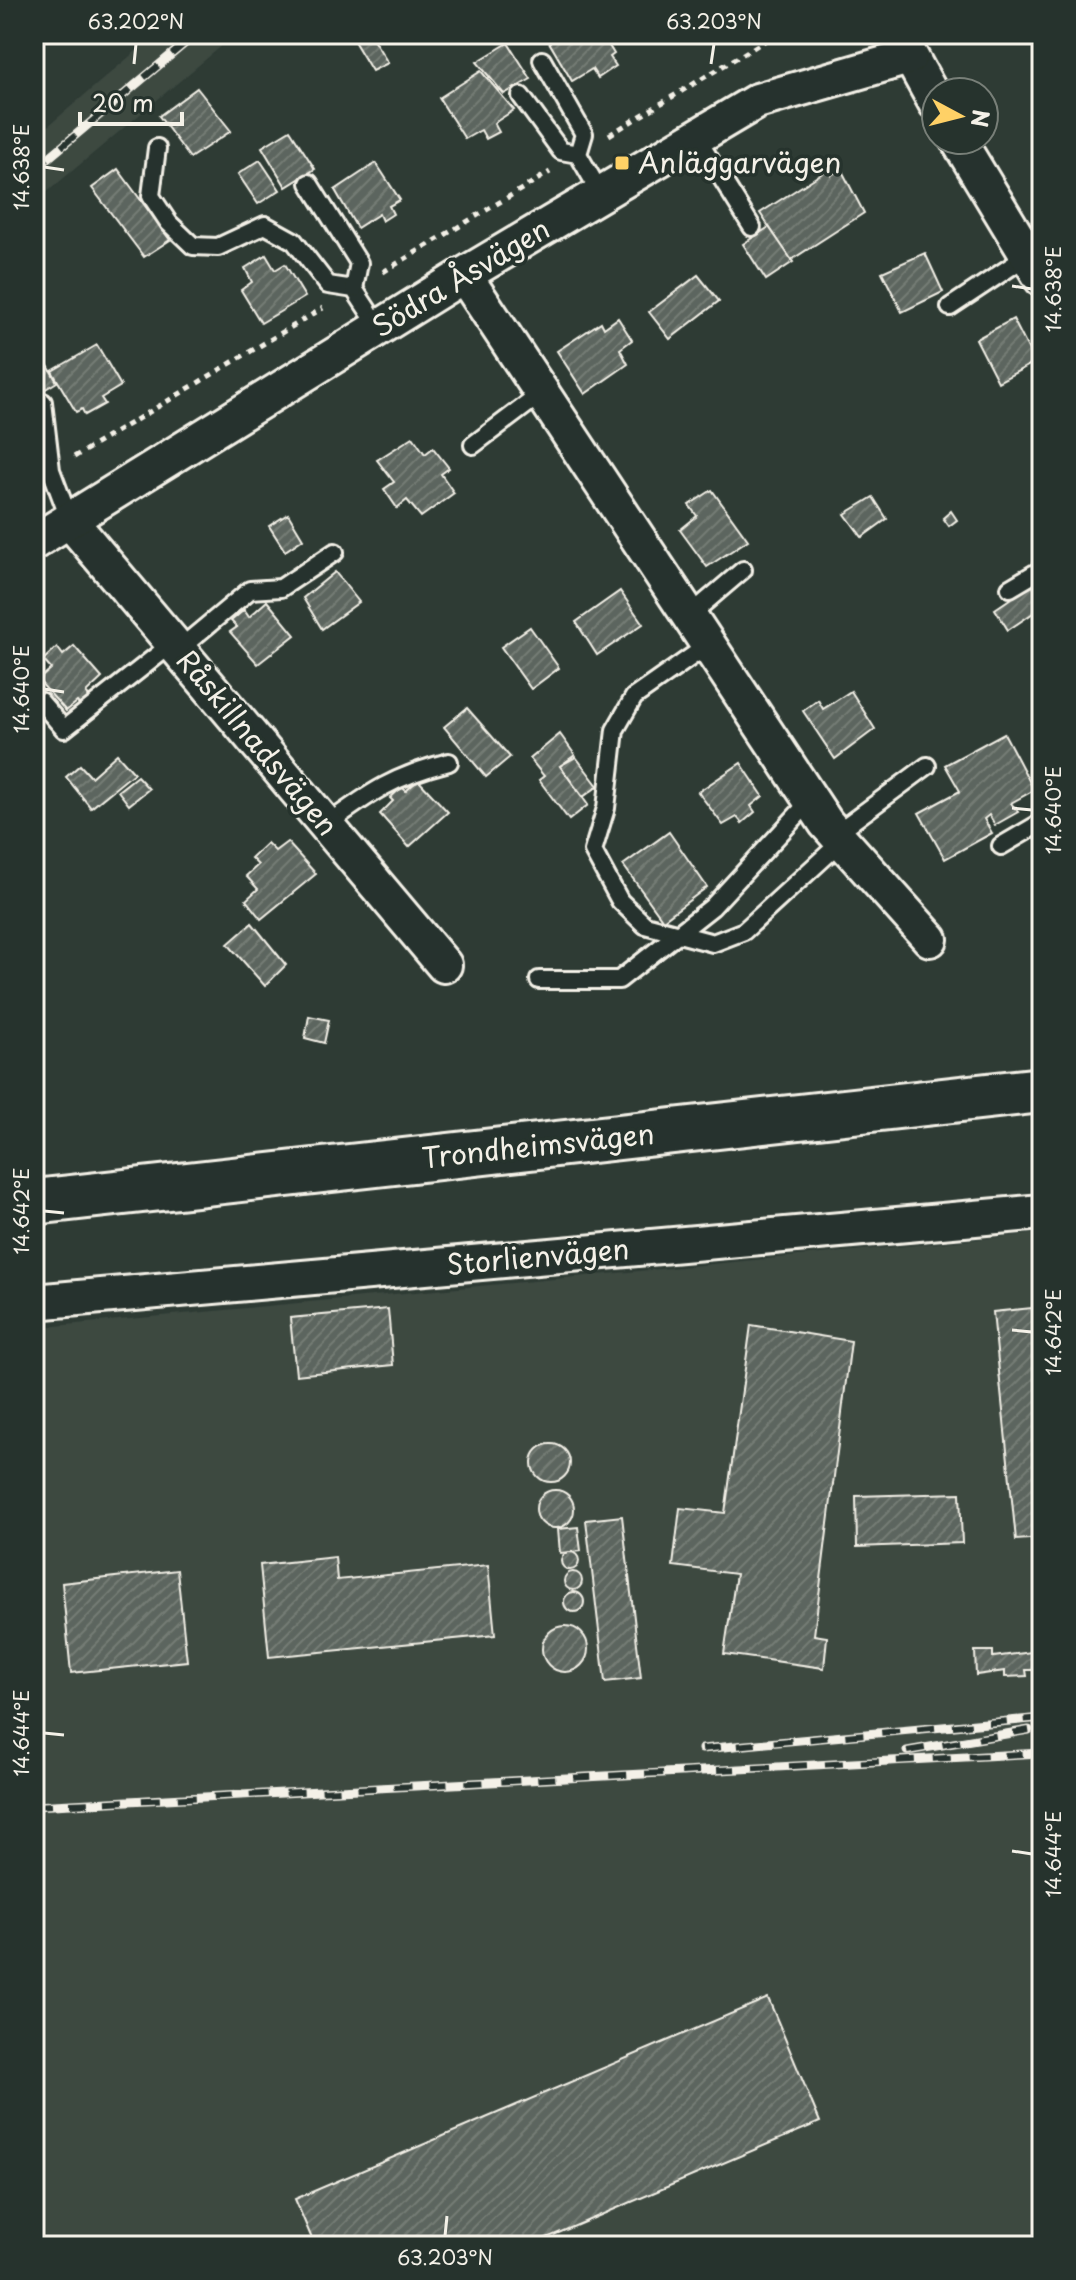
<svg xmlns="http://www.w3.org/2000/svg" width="1076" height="2280" font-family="'Playpen Sans',sans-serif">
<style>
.built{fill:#3c4841}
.building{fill:url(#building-hatch);stroke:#f4f1e8;stroke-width:2}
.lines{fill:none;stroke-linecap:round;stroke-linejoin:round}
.service-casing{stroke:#f4f1e8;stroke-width:22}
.minor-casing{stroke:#f4f1e8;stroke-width:40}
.secondary-casing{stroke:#f4f1e8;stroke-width:50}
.path{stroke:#f4f1e8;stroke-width:5;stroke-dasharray:6 6;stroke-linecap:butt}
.service{stroke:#26332d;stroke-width:16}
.minor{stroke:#26332d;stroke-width:34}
.secondary{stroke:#26332d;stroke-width:44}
.rail-casing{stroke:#f4f1e8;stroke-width:9}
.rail{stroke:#26332d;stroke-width:6;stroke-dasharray:18;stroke-linecap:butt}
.ticks{fill:none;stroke:#f4f1e8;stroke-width:3}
.poi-dot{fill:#ffd166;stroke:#26332d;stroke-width:3}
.labels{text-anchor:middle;stroke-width:7;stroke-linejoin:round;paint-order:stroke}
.poi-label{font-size:28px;fill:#f4f1e8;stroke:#26332d;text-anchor:start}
.street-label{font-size:28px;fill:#f4f1e8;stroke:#26332d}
.neatline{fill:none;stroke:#f4f1e8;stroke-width:3}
.ticks-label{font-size:20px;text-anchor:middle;fill:#f4f1e8}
</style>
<defs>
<pattern id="building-hatch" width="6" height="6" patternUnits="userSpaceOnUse" patternTransform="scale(2)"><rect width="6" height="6" fill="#5c655e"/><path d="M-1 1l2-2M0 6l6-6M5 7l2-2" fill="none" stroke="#747c75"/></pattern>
</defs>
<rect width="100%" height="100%" fill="#2e3b34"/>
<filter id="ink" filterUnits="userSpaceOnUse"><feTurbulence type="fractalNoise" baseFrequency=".0125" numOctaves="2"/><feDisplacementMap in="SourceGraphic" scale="16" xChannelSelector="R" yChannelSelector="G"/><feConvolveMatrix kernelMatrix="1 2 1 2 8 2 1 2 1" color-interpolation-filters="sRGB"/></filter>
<g filter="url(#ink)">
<g class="built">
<path d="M 156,34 L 236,34 L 34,203 L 34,138 Z"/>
<path d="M 1042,1233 L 1042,2246 L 34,2246 L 34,1328 Z"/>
</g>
<g class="building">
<path d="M 365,34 L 370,34 L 388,63 L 372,71 L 354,41 Z"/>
<path d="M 563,34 L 602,34 L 614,54 L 610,57 L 616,66 L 598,78 L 592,69 L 572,81 L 549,42 Z"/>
<path d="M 508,43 L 531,79 L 504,94 L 477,62 Z"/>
<path d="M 481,71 L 514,110 L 494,123 L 499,132 L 486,139 L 481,130 L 465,139 L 439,98 Z"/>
<path d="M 197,88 L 231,131 L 190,158 L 159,116 Z"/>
<path d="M 290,130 L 315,169 L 286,187 L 262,147 Z"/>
<path d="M 260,160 L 280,190 L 258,204 L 238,174 Z"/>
<path d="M 376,163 L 400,200 L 389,206 L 393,214 L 382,221 L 379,214 L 357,228 L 335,190 Z"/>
<path d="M 118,169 L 170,240 L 144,257 L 92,188 Z"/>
<path d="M 841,169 L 864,213 L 791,260 L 760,213 L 827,170 L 831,175 Z"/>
<path d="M 769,227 L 793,262 L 766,280 L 743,244 Z"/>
<path d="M 925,253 L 943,292 L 902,312 L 882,272 Z"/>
<path d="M 266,255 L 275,270 L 285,264 L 305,297 L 261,323 L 241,290 L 252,282 L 245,268 Z"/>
<path d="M 698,275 L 719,301 L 670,339 L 649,312 Z"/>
<path d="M 618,318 L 632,340 L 620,349 L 628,364 L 585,394 L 557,351 L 601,322 L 604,328 Z"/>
<path d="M 1013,319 L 1035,362 L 998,382 L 976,339 Z"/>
<path d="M 36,344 L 57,382 L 34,396 L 34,345 Z"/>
<path d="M 97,345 L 121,386 L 101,398 L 105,404 L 85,415 L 82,409 L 76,412 L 52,371 Z"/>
<path d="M 413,437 L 425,454 L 433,448 L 449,468 L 441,474 L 454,493 L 421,517 L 407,500 L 397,508 L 384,489 L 394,482 L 377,460 Z"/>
<path d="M 712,490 L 748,540 L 707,567 L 680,530 L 697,516 L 689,505 Z"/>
<path d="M 873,497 L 887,519 L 862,537 L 845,514 Z"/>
<path d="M 951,511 L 957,520 L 949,526 L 943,518 Z"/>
<path d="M 288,514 L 303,539 L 285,551 L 269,526 Z"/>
<path d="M 335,572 L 359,602 L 322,629 L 303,598 Z"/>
<path d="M 1032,584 L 1042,600 L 1042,607 L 1008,630 L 995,609 Z"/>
<path d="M 620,591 L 643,624 L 597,655 L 576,622 Z"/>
<path d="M 267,601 L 295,635 L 258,664 L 230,632 L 237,627 L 231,621 L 244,610 L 249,617 Z"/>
<path d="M 530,627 L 559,668 L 531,689 L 501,647 Z"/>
<path d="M 74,646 L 102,678 L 86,693 L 92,700 L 82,708 L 77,702 L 66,711 L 38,680 L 51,669 L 43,660 L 57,647 L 63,655 Z"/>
<path d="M 851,691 L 875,729 L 835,759 L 803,711 L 818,700 L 823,709 Z"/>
<path d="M 467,708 L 510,757 L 486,777 L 444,727 Z"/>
<path d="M 1004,733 L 1034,790 L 1011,803 L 1018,812 L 995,825 L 989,815 L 984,819 L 992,833 L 945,859 L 919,813 L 960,791 L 945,765 Z"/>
<path d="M 560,734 L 575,755 L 560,766 L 588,805 L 569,820 L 539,780 L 544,776 L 530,759 Z"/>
<path d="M 117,754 L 134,773 L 91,808 L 66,777 L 80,765 L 91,777 Z"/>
<path d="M 576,757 L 598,786 L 583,797 L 560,766 Z"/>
<path d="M 741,763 L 763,796 L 751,806 L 755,812 L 742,823 L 737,817 L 723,825 L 698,792 Z"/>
<path d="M 137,776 L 149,789 L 129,805 L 118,791 Z"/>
<path d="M 418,780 L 448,812 L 409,847 L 380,814 L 393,801 L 390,798 L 402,787 L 406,791 Z"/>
<path d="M 669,832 L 707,887 L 663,920 L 623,865 Z"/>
<path d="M 287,842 L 316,874 L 261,919 L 246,900 L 258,889 L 246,876 L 258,865 L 251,858 L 267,843 L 275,851 Z"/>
<path d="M 252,923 L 286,965 L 265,986 L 228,944 Z"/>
<path d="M 309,1016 L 329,1020 L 324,1043 L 305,1038 Z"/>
<path d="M 1042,1307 L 1042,1538 L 1016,1540 L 993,1312 Z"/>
<path d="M 388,1309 L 393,1365 L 296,1375 L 290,1318 Z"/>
<path d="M 751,1325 L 851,1341 L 814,1635 L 827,1637 L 824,1668 L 724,1654 L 736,1574 L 673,1566 L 680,1508 L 725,1513 Z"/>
<circle cx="551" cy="1463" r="19"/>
<circle cx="555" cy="1509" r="19"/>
<path d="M 960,1493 L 962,1543 L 857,1547 L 856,1496 Z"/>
<path d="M 622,1516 L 641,1678 L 605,1682 L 586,1520 Z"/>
<path d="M 578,1527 L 581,1551 L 560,1553 L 558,1529 Z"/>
<circle cx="570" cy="1561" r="9"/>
<path d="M 335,1557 L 337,1580 L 488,1565 L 495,1635 L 269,1657 L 260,1565 Z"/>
<path d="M 177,1570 L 187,1661 L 71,1673 L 62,1583 Z"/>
<circle cx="573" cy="1581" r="9"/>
<circle cx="574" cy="1602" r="10"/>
<circle cx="565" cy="1649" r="23"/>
<path d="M 975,1651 L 993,1651 L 993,1657 L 1039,1651 L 1042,1670 L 1026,1670 L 1027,1676 L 1005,1677 L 1005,1671 L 976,1675 Z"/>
<path d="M 768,1998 L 820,2122 L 528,2246 L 315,2246 L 295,2199 Z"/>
</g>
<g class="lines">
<g class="service-casing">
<g id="service">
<path d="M 542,60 L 584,134 L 578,154 L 601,194"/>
<path d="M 521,96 L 561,151 L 578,154"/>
<path d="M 696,137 L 752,227"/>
<path d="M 157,148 L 151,196 L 169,223 L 193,246 L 218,247 L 265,225 L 294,241 L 328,285 L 354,289 L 379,327"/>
<path d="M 309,183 L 359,263 L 354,289"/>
<path d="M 950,307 L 1027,256"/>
<path d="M 43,402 L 51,470 L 70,521"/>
<path d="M 473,445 L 542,393"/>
<path d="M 1010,588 L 1042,569"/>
<path d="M 689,616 L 743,570"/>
<path d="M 708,645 L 634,697 L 615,730 L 606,808 L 593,851 L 620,901 L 645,925 L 713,943 L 744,931 L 842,841"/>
<path d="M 178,650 L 250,590 L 281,588 L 335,552"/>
<path d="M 40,701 L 64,729 L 173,643"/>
<path d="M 326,825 C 371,792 394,776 449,762"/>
<path d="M 835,834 L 927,766"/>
<path d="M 1001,846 L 1042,822"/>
<path d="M 539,980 L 619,980 L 712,907 L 811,800"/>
</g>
</g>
<g class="minor-casing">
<g id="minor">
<path d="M 898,34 L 936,103"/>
<path d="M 958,140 L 1042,279"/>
<path d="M 464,275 L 826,823 L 930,939"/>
<path d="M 70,521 L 444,965"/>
<path d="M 34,542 L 464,275 L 757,101 L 909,57"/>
<path d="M 34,1302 L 1042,1212"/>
</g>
</g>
<g class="secondary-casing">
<path id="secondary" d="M 34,1202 L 1042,1090"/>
</g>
<g class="path">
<path d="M 609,135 L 776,34"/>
<path d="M 383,272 L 550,172"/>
<path d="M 74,457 L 323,308"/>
</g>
<use href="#service" class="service"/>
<use href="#minor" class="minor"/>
<use href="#secondary" class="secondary"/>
<g class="rail-casing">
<g id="rail">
<path d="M 34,170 L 196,34"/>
<path d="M 702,1749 L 1042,1718"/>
<path d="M 907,1751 L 1029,1730"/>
<path d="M 34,1806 L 1042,1753"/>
</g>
</g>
<use href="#rail" class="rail"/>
</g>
</g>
<path class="ticks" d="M 134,64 L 136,44M 711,64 L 714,44M 44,167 L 64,170M 1012,286 L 1032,289M 44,689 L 64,692M 1012,808 L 1032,810M 44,1211 L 64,1213M 1012,1330 L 1032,1332M 44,1733 L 64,1735M 1012,1851 L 1032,1854M 445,2236 L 447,2216"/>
<rect class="poi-dot" x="614" y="155" width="16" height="16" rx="4"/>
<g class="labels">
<g class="poi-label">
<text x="638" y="173">Anläggarvägen</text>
</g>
<g class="street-label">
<text transform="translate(461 278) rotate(-31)" y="10">Södra Åsvägen</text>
<text transform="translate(257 743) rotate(50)" y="10">Råskillnadsvägen</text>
<text transform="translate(538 1146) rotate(-6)" y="10">Trondheimsvägen</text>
<text transform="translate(538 1257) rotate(-5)" y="10">Storlienvägen</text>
</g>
</g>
<rect width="1076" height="2280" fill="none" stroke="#26332d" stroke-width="88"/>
<g transform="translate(960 116) rotate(97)"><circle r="38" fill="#26332d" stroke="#787f78" stroke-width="2"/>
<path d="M0-6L14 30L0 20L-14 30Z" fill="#ffd166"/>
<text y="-12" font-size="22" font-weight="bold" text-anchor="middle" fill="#f4f1e8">N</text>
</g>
<path d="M80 112v12h102v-12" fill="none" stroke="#f4f1e8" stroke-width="4"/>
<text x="92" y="112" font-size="24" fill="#f4f1e8" stroke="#26332d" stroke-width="6" paint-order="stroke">20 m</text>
<rect x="44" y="44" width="988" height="2192" class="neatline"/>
<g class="ticks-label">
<text x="136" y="29">63.202°N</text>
<text x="714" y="29">63.203°N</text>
<text transform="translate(22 167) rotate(-90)" y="7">14.638°E</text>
<text transform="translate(1054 289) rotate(-90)" y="7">14.638°E</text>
<text transform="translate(22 689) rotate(-90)" y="7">14.640°E</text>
<text transform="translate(1054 810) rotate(-90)" y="7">14.640°E</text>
<text transform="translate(22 1211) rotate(-90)" y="7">14.642°E</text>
<text transform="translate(1054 1332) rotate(-90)" y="7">14.642°E</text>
<text transform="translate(22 1733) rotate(-90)" y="7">14.644°E</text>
<text transform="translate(1054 1854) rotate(-90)" y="7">14.644°E</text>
<text x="445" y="2265">63.203°N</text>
</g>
</svg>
